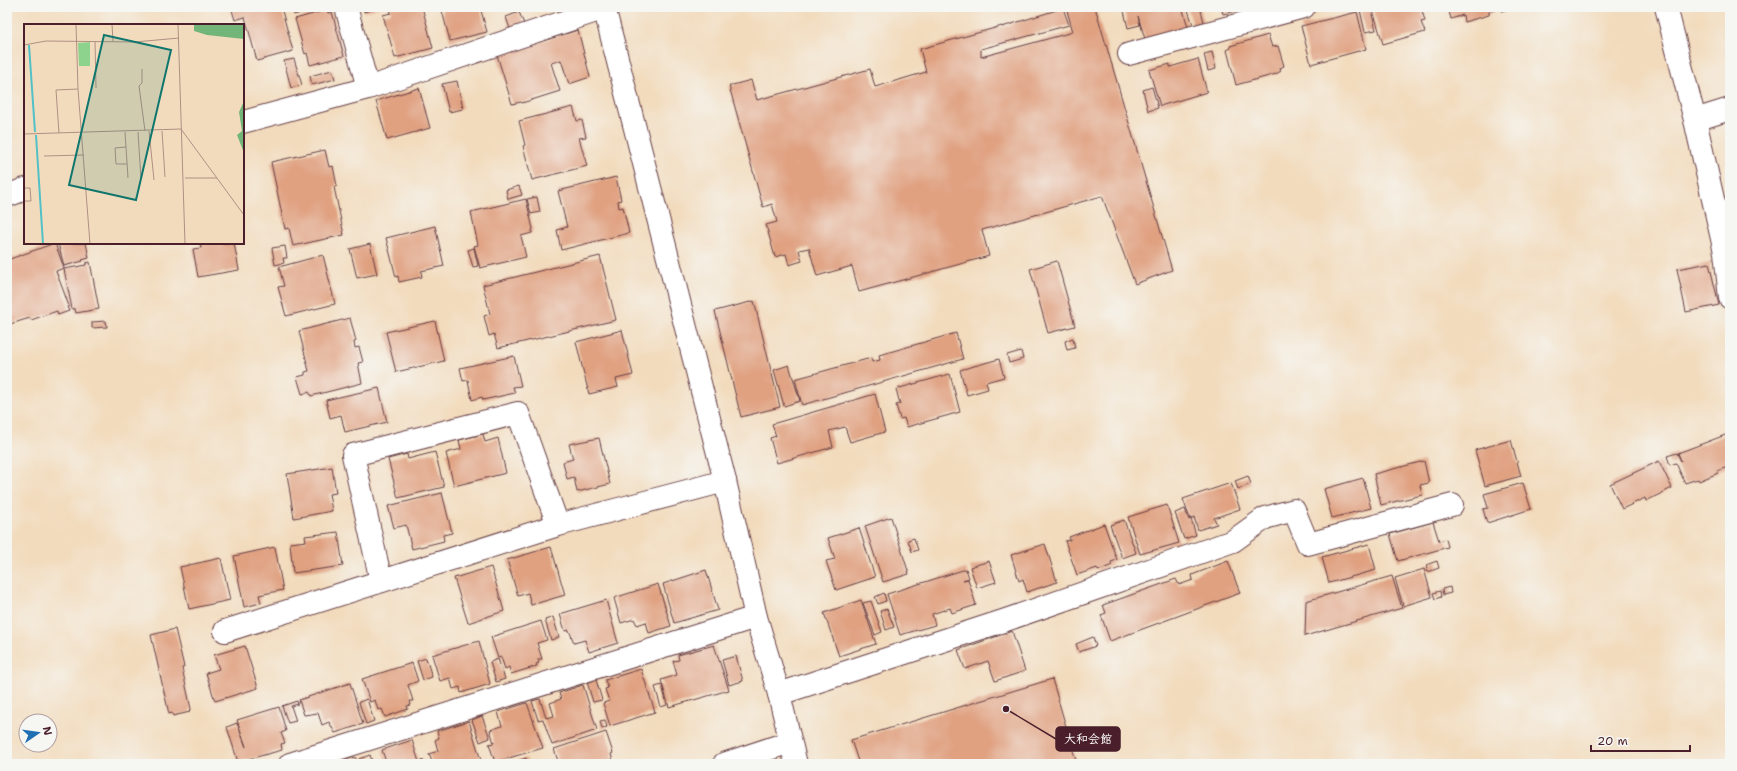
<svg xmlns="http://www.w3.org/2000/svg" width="1737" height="771" font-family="'Shantell Sans','Klee One',sans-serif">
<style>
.building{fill:#e0a181}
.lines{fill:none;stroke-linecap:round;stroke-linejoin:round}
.minor-casing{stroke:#633b41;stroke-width:24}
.minor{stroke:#fff;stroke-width:22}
.inset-river{fill:none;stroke:#52c1c7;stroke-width:2}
.inset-road{fill:none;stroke:#af9083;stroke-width:1}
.view{fill:#0f766e;fill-opacity:0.15;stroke:#0f766e;stroke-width:2}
.inset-edge{fill:none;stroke:#4a1f2b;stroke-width:2}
.leader{fill:none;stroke:#4a1f2b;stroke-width:1.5}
.callout-dot{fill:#4a1f2b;stroke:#f6f6f2;stroke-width:1.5}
.callout{fill:#4a1f2b;stroke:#4a1f2b;stroke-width:1.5}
.callout-label{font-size:12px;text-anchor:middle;font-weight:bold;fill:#fff}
</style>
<rect width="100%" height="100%" fill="#f6f6f2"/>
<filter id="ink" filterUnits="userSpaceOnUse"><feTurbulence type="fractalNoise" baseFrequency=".025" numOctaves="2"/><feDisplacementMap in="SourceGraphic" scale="8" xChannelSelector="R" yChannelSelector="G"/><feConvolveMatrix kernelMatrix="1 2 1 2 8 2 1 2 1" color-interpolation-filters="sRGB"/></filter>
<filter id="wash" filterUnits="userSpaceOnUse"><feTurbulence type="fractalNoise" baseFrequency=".012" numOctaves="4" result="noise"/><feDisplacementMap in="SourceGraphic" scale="16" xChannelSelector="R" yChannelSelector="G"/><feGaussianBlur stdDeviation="0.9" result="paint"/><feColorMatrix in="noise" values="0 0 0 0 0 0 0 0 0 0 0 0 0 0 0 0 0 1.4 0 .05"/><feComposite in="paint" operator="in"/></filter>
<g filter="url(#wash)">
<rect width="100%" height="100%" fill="#f2dbbd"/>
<g id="blocks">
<g class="building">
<path d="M 231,7 L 281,7 L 293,51 L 257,61 L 245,17 L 235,20 Z"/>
<path d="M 292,7 L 321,7 L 294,15 Z"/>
<path d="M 363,7 L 380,7 L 364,12 Z"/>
<path d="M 390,7 L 422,7 L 433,48 L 395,58 L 383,15 L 391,13 Z"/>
<path d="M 441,7 L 480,7 L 487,32 L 450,41 Z"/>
<path d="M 1066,7 L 1095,7 L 1172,270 L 1135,284 L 1102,196 L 982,230 L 989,256 L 859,292 L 852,266 L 817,276 L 809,248 L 799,250 L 802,261 L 789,265 L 786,254 L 775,257 L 766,225 L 777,222 L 772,204 L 763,207 L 729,86 L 751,80 L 757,100 L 870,69 L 875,87 L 926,72 L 920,49 L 1002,26 L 1002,27 L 1063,8 L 1069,25 L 981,49 L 981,57 L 1073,32 Z"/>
<path d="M 1123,7 L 1182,7 L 1188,27 L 1145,39 L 1138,16 L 1140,25 L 1128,28 Z"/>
<path d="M 1187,7 L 1200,7 L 1204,22 L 1193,25 Z"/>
<path d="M 1221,7 L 1254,7 L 1223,14 Z"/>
<path d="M 1370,7 L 1376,30 L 1365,32 L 1360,10 Z"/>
<path d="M 1372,7 L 1421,7 L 1425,21 L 1421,22 L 1425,32 L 1383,44 Z"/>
<path d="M 1448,7 L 1514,7 L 1502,11 L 1501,8 L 1489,12 L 1489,15 L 1464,22 L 1463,15 L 1451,19 Z"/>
<path d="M 327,10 L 328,13 L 332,12 L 344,56 L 310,65 L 307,53 L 305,54 L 295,19 Z"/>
<path d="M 519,12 L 524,24 L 510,29 L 506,17 Z"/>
<path d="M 1357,12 L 1366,49 L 1311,64 L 1301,26 Z"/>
<path d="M 578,30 L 590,77 L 569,84 L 561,60 L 551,63 L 560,91 L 522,103 L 521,102 L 512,104 L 497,55 Z"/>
<path d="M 1268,35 L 1272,47 L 1278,46 L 1284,66 L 1280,68 L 1281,71 L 1276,74 L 1236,85 L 1227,50 L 1231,48 L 1230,46 Z"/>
<path d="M 1212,52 L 1216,69 L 1208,71 L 1204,54 Z"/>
<path d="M 294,59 L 302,85 L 291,88 L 284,61 Z"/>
<path d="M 1198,59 L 1207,92 L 1160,106 L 1149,70 L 1170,64 L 1170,67 Z"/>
<path d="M 332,70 L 335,79 L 312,85 L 310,76 Z"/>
<path d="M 457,81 L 463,109 L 449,112 L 442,84 Z"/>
<path d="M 1152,87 L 1158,108 L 1148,111 L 1143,90 Z"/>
<path d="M 419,88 L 430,128 L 387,140 L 376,101 Z"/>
<path d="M 573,107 L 577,121 L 582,120 L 586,137 L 579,138 L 587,166 L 532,180 L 523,146 L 525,145 L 519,121 Z"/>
<path d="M 325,150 L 329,167 L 333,166 L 337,186 L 334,187 L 344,235 L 293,246 L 289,228 L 285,229 L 271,162 Z"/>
<path d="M 616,177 L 621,200 L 618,201 L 619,208 L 623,207 L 629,233 L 561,250 L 557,230 L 567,227 L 558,191 Z"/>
<path d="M 519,186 L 522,195 L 508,199 L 506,190 Z"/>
<path d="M 537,197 L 540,212 L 531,214 L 527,199 Z"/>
<path d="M 526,199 L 533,229 L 532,230 L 532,233 L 521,236 L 526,257 L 480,268 L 474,246 L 478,245 L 471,212 Z"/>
<path d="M 435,226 L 444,266 L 421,271 L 422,277 L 399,282 L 398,276 L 396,277 L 386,238 Z"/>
<path d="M 55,243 L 64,268 L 56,271 L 69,306 L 67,307 L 69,311 L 58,315 L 57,311 L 31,320 L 30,318 L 7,325 L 7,284 L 9,284 L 7,279 L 7,260 Z"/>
<path d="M 58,243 L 86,243 L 89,258 L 82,260 L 83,261 L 64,266 Z"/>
<path d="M 200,243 L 234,243 L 239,270 L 198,277 L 193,249 L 201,248 Z"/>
<path d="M 370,244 L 377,274 L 357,278 L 350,249 Z"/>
<path d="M 285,246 L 287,258 L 283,258 L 284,263 L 275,265 L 272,248 Z"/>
<path d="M 474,248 L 478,266 L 473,267 L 468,250 Z"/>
<path d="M 323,255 L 335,304 L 286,316 L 278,287 L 284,286 L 279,267 Z"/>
<path d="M 600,256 L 616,320 L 498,348 L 494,334 L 489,336 L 484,316 L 490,314 L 483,285 Z"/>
<path d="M 1057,261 L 1075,326 L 1048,333 L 1030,269 Z"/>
<path d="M 90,262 L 99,309 L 76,313 L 75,309 L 72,309 L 64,269 L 86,265 L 86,263 Z"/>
<path d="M 1709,263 L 1719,305 L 1686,312 L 1677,269 Z"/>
<path d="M 754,301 L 780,407 L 741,417 L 715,311 Z"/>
<path d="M 350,318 L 356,341 L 354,342 L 355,348 L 359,347 L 363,362 L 358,363 L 362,383 L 311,396 L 309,392 L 302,394 L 297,377 L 305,375 L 305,372 L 309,371 L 299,331 Z"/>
<path d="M 106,321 L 107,327 L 92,328 L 92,322 Z"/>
<path d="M 435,321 L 444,361 L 396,372 L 386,332 Z"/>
<path d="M 622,330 L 633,375 L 616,379 L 618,387 L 589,394 L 576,342 Z"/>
<path d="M 956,333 L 963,359 L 802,405 L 795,379 L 871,358 L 872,362 L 880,360 L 879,355 Z"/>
<path d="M 1073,338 L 1075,348 L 1067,350 L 1065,341 Z"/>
<path d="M 1021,351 L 1023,359 L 1009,363 L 1007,355 Z"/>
<path d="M 514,356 L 521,386 L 513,387 L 515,393 L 483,400 L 482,397 L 472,400 L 468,380 L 463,381 L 460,368 Z"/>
<path d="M 999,359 L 1004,377 L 986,382 L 988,389 L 967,395 L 960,370 Z"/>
<path d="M 789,365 L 800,401 L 784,406 L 774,370 Z"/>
<path d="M 950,374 L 960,412 L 907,427 L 904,418 L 900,419 L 896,405 L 900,404 L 896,389 Z"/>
<path d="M 379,388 L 387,422 L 345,432 L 341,415 L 330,418 L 326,400 Z"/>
<path d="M 875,394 L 885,432 L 850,442 L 845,427 L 829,431 L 833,447 L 777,463 L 770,438 L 776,436 L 772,424 Z"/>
<path d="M 483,434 L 485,442 L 498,438 L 506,473 L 454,486 L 446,453 L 461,449 L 459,440 Z"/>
<path d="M 1728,434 L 1730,439 L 1730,449 L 1728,450 L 1730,456 L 1730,466 L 1717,471 L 1718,473 L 1699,481 L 1698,479 L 1685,483 L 1676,463 L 1670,465 L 1667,456 L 1677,453 L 1681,461 L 1678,453 Z"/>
<path d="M 599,438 L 610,484 L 577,492 L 574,477 L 567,479 L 563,462 L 573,459 L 569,444 Z"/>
<path d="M 1511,440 L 1521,476 L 1485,486 L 1475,450 Z"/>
<path d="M 435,452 L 444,487 L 398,498 L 388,459 L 407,454 L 408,459 Z"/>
<path d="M 1424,461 L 1429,483 L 1420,485 L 1422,495 L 1381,505 L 1374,474 Z"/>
<path d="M 1659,461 L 1672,488 L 1646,501 L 1645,498 L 1622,509 L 1610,484 Z"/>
<path d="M 332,467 L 336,493 L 329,494 L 332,511 L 294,518 L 287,474 Z"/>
<path d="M 1248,476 L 1251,484 L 1238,489 L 1235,481 Z"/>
<path d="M 1363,478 L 1371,508 L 1332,518 L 1324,489 Z"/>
<path d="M 1231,483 L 1240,509 L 1214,518 L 1217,524 L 1198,530 L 1194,517 L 1190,519 L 1183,499 Z"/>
<path d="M 1523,483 L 1531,509 L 1487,523 L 1483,509 L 1488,508 L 1484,494 Z"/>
<path d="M 442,493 L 452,533 L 443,535 L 444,541 L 412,549 L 406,525 L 394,528 L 388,506 Z"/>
<path d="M 1167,505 L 1179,543 L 1140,554 L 1128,517 Z"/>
<path d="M 1185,509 L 1189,520 L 1191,519 L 1196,535 L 1184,539 L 1175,513 Z"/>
<path d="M 891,517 L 909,574 L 883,582 L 865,526 Z"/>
<path d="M 1124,520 L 1136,553 L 1122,558 L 1110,525 Z"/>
<path d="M 1433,522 L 1439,541 L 1446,539 L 1448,547 L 1398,561 L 1390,534 Z"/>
<path d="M 1104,524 L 1117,560 L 1111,562 L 1112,565 L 1098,571 L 1097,568 L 1077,575 L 1065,541 L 1070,540 L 1069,537 Z"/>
<path d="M 859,528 L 875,577 L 836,590 L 826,561 L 835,559 L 828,538 Z"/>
<path d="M 338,532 L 343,566 L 293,573 L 290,543 L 306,541 L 305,536 Z"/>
<path d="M 914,538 L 918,550 L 912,552 L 908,540 Z"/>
<path d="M 1045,544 L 1057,582 L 1027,592 L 1023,579 L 1019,581 L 1011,555 Z"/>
<path d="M 1369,544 L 1376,570 L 1329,583 L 1322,557 Z"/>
<path d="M 275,547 L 283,590 L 259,595 L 261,603 L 244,607 L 234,556 Z"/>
<path d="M 551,547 L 565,595 L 531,605 L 528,593 L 518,596 L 507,560 Z"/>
<path d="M 221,558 L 230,600 L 189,609 L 180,567 Z"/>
<path d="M 989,561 L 996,582 L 977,588 L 970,567 Z"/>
<path d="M 1228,561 L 1240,593 L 1110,641 L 1101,615 L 1106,613 L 1103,605 L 1176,579 L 1179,585 L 1193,580 L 1192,575 Z"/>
<path d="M 1437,561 L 1439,568 L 1428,572 L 1426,565 Z"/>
<path d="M 491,567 L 504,611 L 468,623 L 454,578 Z"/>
<path d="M 966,569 L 969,578 L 963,580 L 968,579 L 976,605 L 952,613 L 950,608 L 932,614 L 935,625 L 900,635 L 887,594 Z"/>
<path d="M 1424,569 L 1432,597 L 1403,606 L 1395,578 Z"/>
<path d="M 706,570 L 718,610 L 674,623 L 663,584 Z"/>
<path d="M 1392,576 L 1402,608 L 1305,636 L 1306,601 Z"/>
<path d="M 658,584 L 671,626 L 649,633 L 646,622 L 637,625 L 634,619 L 621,623 L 614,598 Z"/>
<path d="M 1450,587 L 1451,593 L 1443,595 L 1442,589 Z"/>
<path d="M 1440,591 L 1441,597 L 1435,599 L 1433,593 Z"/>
<path d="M 884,593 L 886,601 L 878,604 L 875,597 Z"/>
<path d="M 606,600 L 618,643 L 589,652 L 585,640 L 574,643 L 569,630 L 565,631 L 560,614 Z"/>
<path d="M 861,600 L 876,644 L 839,656 L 824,613 Z"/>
<path d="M 871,601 L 882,632 L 875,635 L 863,603 Z"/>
<path d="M 887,609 L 894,627 L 886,630 L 880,611 Z"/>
<path d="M 553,617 L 559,637 L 551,640 L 545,620 Z"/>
<path d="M 541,621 L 547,640 L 537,643 L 542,659 L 538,659 L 539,663 L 536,664 L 537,666 L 511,674 L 509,667 L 505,669 L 501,657 L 498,658 L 491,637 Z"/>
<path d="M 175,629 L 184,667 L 182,668 L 191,709 L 189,709 L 190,712 L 173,716 L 172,713 L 169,714 L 151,635 Z"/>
<path d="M 1012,631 L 1025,671 L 995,681 L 988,661 L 965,669 L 958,650 Z"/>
<path d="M 1093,637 L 1096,646 L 1079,652 L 1076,644 Z"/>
<path d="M 479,641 L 490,684 L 461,693 L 460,687 L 453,689 L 450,678 L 440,681 L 432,655 Z"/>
<path d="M 714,645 L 729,690 L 669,707 L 661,680 L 677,675 L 673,661 L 679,660 L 678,655 Z"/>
<path d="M 245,646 L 258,688 L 215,701 L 206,673 L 219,669 L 214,655 Z"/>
<path d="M 736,656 L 743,681 L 729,685 L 722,660 Z"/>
<path d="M 426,658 L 432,677 L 423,680 L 417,661 Z"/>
<path d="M 498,659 L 505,679 L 496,682 L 490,662 Z"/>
<path d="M 412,663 L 418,681 L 408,685 L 413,701 L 410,701 L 411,705 L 407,706 L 408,709 L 385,717 L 382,709 L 378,710 L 375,700 L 370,702 L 362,679 Z"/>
<path d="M 641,669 L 655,712 L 610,726 L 603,703 L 609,701 L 605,689 L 608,688 L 605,680 Z"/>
<path d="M 1052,679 L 1077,764 L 859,764 L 851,740 Z"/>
<path d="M 596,680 L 602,700 L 593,702 L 587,682 Z"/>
<path d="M 350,683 L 363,724 L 335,733 L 329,722 L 322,725 L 318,713 L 304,715 L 299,700 Z"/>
<path d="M 583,685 L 597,730 L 552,745 L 543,719 L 538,720 L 532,701 L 540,699 L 546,718 L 554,716 L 550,703 L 561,699 L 559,693 Z"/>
<path d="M 662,685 L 667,705 L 661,707 L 655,687 Z"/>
<path d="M 367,699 L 374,721 L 366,724 L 359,702 Z"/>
<path d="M 297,701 L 298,704 L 291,706 L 296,721 L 288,723 L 282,706 Z"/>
<path d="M 527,703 L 543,748 L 495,762 L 489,744 L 494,743 L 490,730 L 502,726 L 498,712 Z"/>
<path d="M 279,707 L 286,731 L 281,733 L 285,743 L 281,744 L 282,750 L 238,762 L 227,727 L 237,723 L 246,747 L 237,720 Z"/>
<path d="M 482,716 L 490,738 L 480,742 L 472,720 Z"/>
<path d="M 605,720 L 607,727 L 602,729 L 600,721 Z"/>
<path d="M 469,721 L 482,764 L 433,764 L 429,754 L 438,751 L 435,740 L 439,738 L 437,731 Z"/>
<path d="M 606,732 L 613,753 L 611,754 L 614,764 L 559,764 L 554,749 Z"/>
<path d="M 412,740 L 419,762 L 423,760 L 424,764 L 382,764 L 386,762 L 382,750 Z"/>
<path d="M 370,755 L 373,764 L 361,764 L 359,759 Z"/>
<path d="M 355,757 L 357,764 L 334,764 Z"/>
<path d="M 526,758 L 528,764 L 508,764 Z"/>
</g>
</g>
</g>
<g filter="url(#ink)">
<use href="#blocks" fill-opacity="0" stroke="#633b41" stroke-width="1"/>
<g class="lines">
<g class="minor-casing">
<g id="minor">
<path d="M 346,7 L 368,88"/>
<path d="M 604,7 L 725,481 L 756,617 L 779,694 L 796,764"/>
<path d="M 1666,7 L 1695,120 L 1725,252 L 1730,298"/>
<path d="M 1129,54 L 1304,7"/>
<path d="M 1695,120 L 1730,109"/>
<path d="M 243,122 L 368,88 L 608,7"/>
<path d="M 7,196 L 25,189"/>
<path d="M 381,581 L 353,455 L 518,413 L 558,525"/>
<path d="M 225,631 L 558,525 L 725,481"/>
<path d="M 779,694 L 1003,621 L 1233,541 L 1265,518 L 1294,510 L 1308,544 L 1452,505"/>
<path d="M 290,764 L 756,617"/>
<path d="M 724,764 L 790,742"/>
</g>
</g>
<use href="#minor" class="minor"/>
</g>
</g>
<g transform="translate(24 24)">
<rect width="220" height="220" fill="#f2dbbd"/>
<path d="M 66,18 L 66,42 L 55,42 L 54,19 Z" fill="#8ed38d"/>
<path d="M 170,0 L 220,0 L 220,15 L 183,11 L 170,7 ZM 220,77 L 220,129 L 213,111 L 218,107 L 215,88 Z" fill="#72b578"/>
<path class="inset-river" d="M 5,21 L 11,108M 12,111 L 19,220"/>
<path class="inset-road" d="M 52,0 L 54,65 L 66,220M 88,0 L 89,17M 154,0 L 161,220M 71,17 L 72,64M 0,21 L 22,17 L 111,18 L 155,14M 118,45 L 118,59 L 115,62 L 121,107M 157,105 L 220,191M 125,107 L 130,156M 138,107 L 141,153M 101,108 L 104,154M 114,108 L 117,155M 35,109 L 32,66 L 54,65M 0,110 L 157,105M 102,123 L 91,124 L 92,140 L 103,140M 20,132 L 60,131M 161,154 L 193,154M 0,164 L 6,164 L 7,177 L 0,177"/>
<path class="view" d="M 80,11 L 147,26 L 112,176 L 45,161 Z"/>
<rect width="220" height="220" class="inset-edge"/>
</g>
<path class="leader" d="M1006 709L1056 739"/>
<circle class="callout-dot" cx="1006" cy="709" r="4"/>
<rect class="callout" x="1056" y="727" width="64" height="24" rx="4"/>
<g class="callout-label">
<text x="1088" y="743">大和会館</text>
</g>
<rect width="1737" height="771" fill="none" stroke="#f6f6f2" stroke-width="24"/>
<g transform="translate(38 733) rotate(77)"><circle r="19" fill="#f6f6f2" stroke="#b1a0a2"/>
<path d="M0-3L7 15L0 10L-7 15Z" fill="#1f6fb2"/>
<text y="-6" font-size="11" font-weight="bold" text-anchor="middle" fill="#4a1f2b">N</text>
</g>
<path d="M1591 745v6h99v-6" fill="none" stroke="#4a1f2b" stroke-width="2"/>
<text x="1597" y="745" font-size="12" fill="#4a1f2b" stroke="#f6f6f2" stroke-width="3" paint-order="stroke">20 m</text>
</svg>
